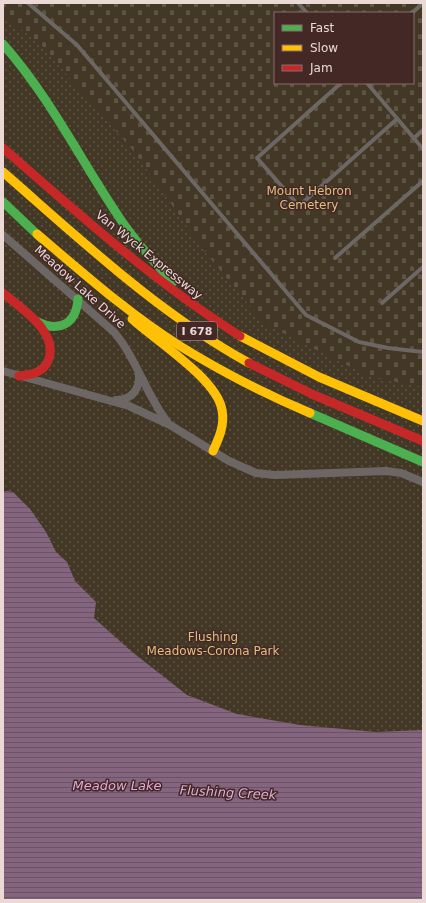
<svg xmlns="http://www.w3.org/2000/svg" width="426" height="903" font-family="'DejaVu Sans',sans-serif">
<style>
.cemetery{fill:url(#cemetery-stones);fill-rule:evenodd}
.park{fill:url(#park-dots)}
.water{fill:url(#water-rules)}
.lines{fill:none;stroke-linecap:round;stroke-linejoin:round}
.lane{stroke:#6c6764;stroke-width:4}
.street{stroke:#6c6764;stroke-width:8}
.fast{stroke:#4caf50;stroke-width:9}
.slow{stroke:#ffc107;stroke-width:9}
.jam{stroke:#c62828;stroke-width:9}
.labels{text-anchor:middle;stroke-width:3;stroke-linejoin:round;paint-order:stroke}
.shield{fill:#432825;stroke:#b9a4a1;stroke-width:1}
.shield-label{font-size:11px;font-weight:bold;fill:#ebd9d6}
.park-label{font-size:12px;fill:#e1bf7f;stroke:#432825}
.street-label{font-size:12px;fill:#ebd9d6;stroke:#432825}
.water-label{font-size:13px;font-style:italic;fill:#e1aada;stroke:#432825}
</style>
<defs>
<pattern id="cemetery-stones" width="16" height="16" patternUnits="userSpaceOnUse"><rect width="16" height="16" fill="#433825"/><path d="M2 7V4a2 2 0 0 1 4 0v3zM10 15v-3a2 2 0 0 1 4 0v3z" fill="#5e5444"/></pattern>
<pattern id="park-dots" width="8" height="8" patternUnits="userSpaceOnUse"><rect width="8" height="8" fill="#433825"/><path d="M2 2h.1M6 6h.1" fill="none" stroke="#5e5444" stroke-width="1.8" stroke-linecap="round"/></pattern>
<pattern id="water-rules" width="6" height="5" patternUnits="userSpaceOnUse"><rect width="6" height="5" fill="#84647f"/><path d="M0 2.5h6" fill="none" stroke="#685463"/></pattern>
</defs>
<rect width="100%" height="100%" fill="#3c2e2c"/>
<path class="cemetery" d="M 3,3 L 423,3 L 423,387 L 370,377 L 265,324 L 208,256 L 135,153 L 42,46 L 3,15 ZM 275,13 L 413,13 L 413,83 L 275,83 Z"/>
<path class="park" d="M 3,15 L 42,46 L 135,153 L 208,256 L 265,324 L 370,377 L 423,387 L 423,900 L 3,900 Z"/>
<path class="water" d="M 7,491 L 13,492 L 30,509 L 46,532 L 56,552 L 67,562 L 75,581 L 96,602 L 94,618 L 131,651 L 187,695 L 237,714 L 300,725 L 376,732 L 423,730 L 423,900 L 3,900 L 3,492 Z"/>
<g class="lines">
<g class="lane">
<path d="M 28,3 L 77,45 L 306,315 L 359,342 L 388,348 L 423,352"/>
<path d="M 298,3 L 307,13"/>
<path d="M 412,13 L 423,3"/>
<path d="M 341,83 L 257,158 L 299,206 L 397,119"/>
<path d="M 367,83 L 423,149"/>
<path d="M 414,138 L 423,130"/>
<path d="M 335,258 L 423,181"/>
<path d="M 382,303 L 423,267"/>
</g>
<g class="street">
<path d="M 3,235 L 114,332 C 137,359 146,395 168,423"/>
<path d="M 3,371 L 129,406 L 170,425 L 229,461 L 256,473 L 275,475 L 386,471 L 401,473 L 423,482"/>
<path d="M 116,400 C 132,400 140,389 139,374"/>
</g>
<g class="fast">
<path d="M 3,44 C 48,95 78,155 115,211 C 131,237 152,260 173,282"/>
<path d="M 3,202 L 42,239"/>
<path d="M 36,321 C 58,333 76,325 78,299"/>
<path d="M 310,413 L 423,462"/>
</g>
<g class="slow">
<path d="M 3,172 C 81,240 158,313 249,363"/>
<path d="M 37,234 C 83,273 129,314 180,346 C 222,372 265,394 310,413"/>
<path d="M 132,319 C 156,341 217,379 222,410 C 225,425 219,438 213,451"/>
<path d="M 240,336 L 319,377 L 423,421"/>
</g>
<g class="jam">
<path d="M 3,148 C 79,214 154,282 240,336"/>
<path d="M 3,293 C 22,309 60,333 48,361 C 43,373 30,375 19,376"/>
<path d="M 249,363 L 314,395 L 423,441"/>
</g>
</g>
<g class="labels">
<rect class="shield" x="177" y="322" width="40" height="18" rx="3"/>
<g class="shield-label">
<text x="197" y="335">I 678</text>
</g>
<g class="park-label">
<text x="309" y="195">Mount Hebron<tspan x="309" dy="14">Cemetery</tspan></text>
<text x="213" y="641">Flushing<tspan x="213" dy="14">Meadows-Corona Park</tspan></text>
</g>
<g class="street-label">
<text transform="translate(149 255) rotate(39)" y="4">Van Wyck Expressway</text>
<text transform="translate(80 287) rotate(42)" y="4">Meadow Lake Drive</text>
</g>
<g class="water-label">
<text x="117" y="790">Meadow Lake</text>
<text transform="translate(228 792) rotate(3)" y="5">Flushing Creek</text>
</g>
</g>
<rect width="426" height="903" fill="none" stroke="#ebd9d6" stroke-width="8"/>
<rect x="274" y="12" width="140" height="72" fill="#432825" stroke="#866f6c"/>
<rect x="282" y="25" width="20" height="6" fill="#4caf50" stroke="#866f6c"/>
<text x="310" y="32" font-size="12" fill="#ebd9d6">Fast</text>
<rect x="282" y="45" width="20" height="6" fill="#ffc107" stroke="#866f6c"/>
<text x="310" y="52" font-size="12" fill="#ebd9d6">Slow</text>
<rect x="282" y="65" width="20" height="6" fill="#c62828" stroke="#866f6c"/>
<text x="310" y="72" font-size="12" fill="#ebd9d6">Jam</text>
</svg>
